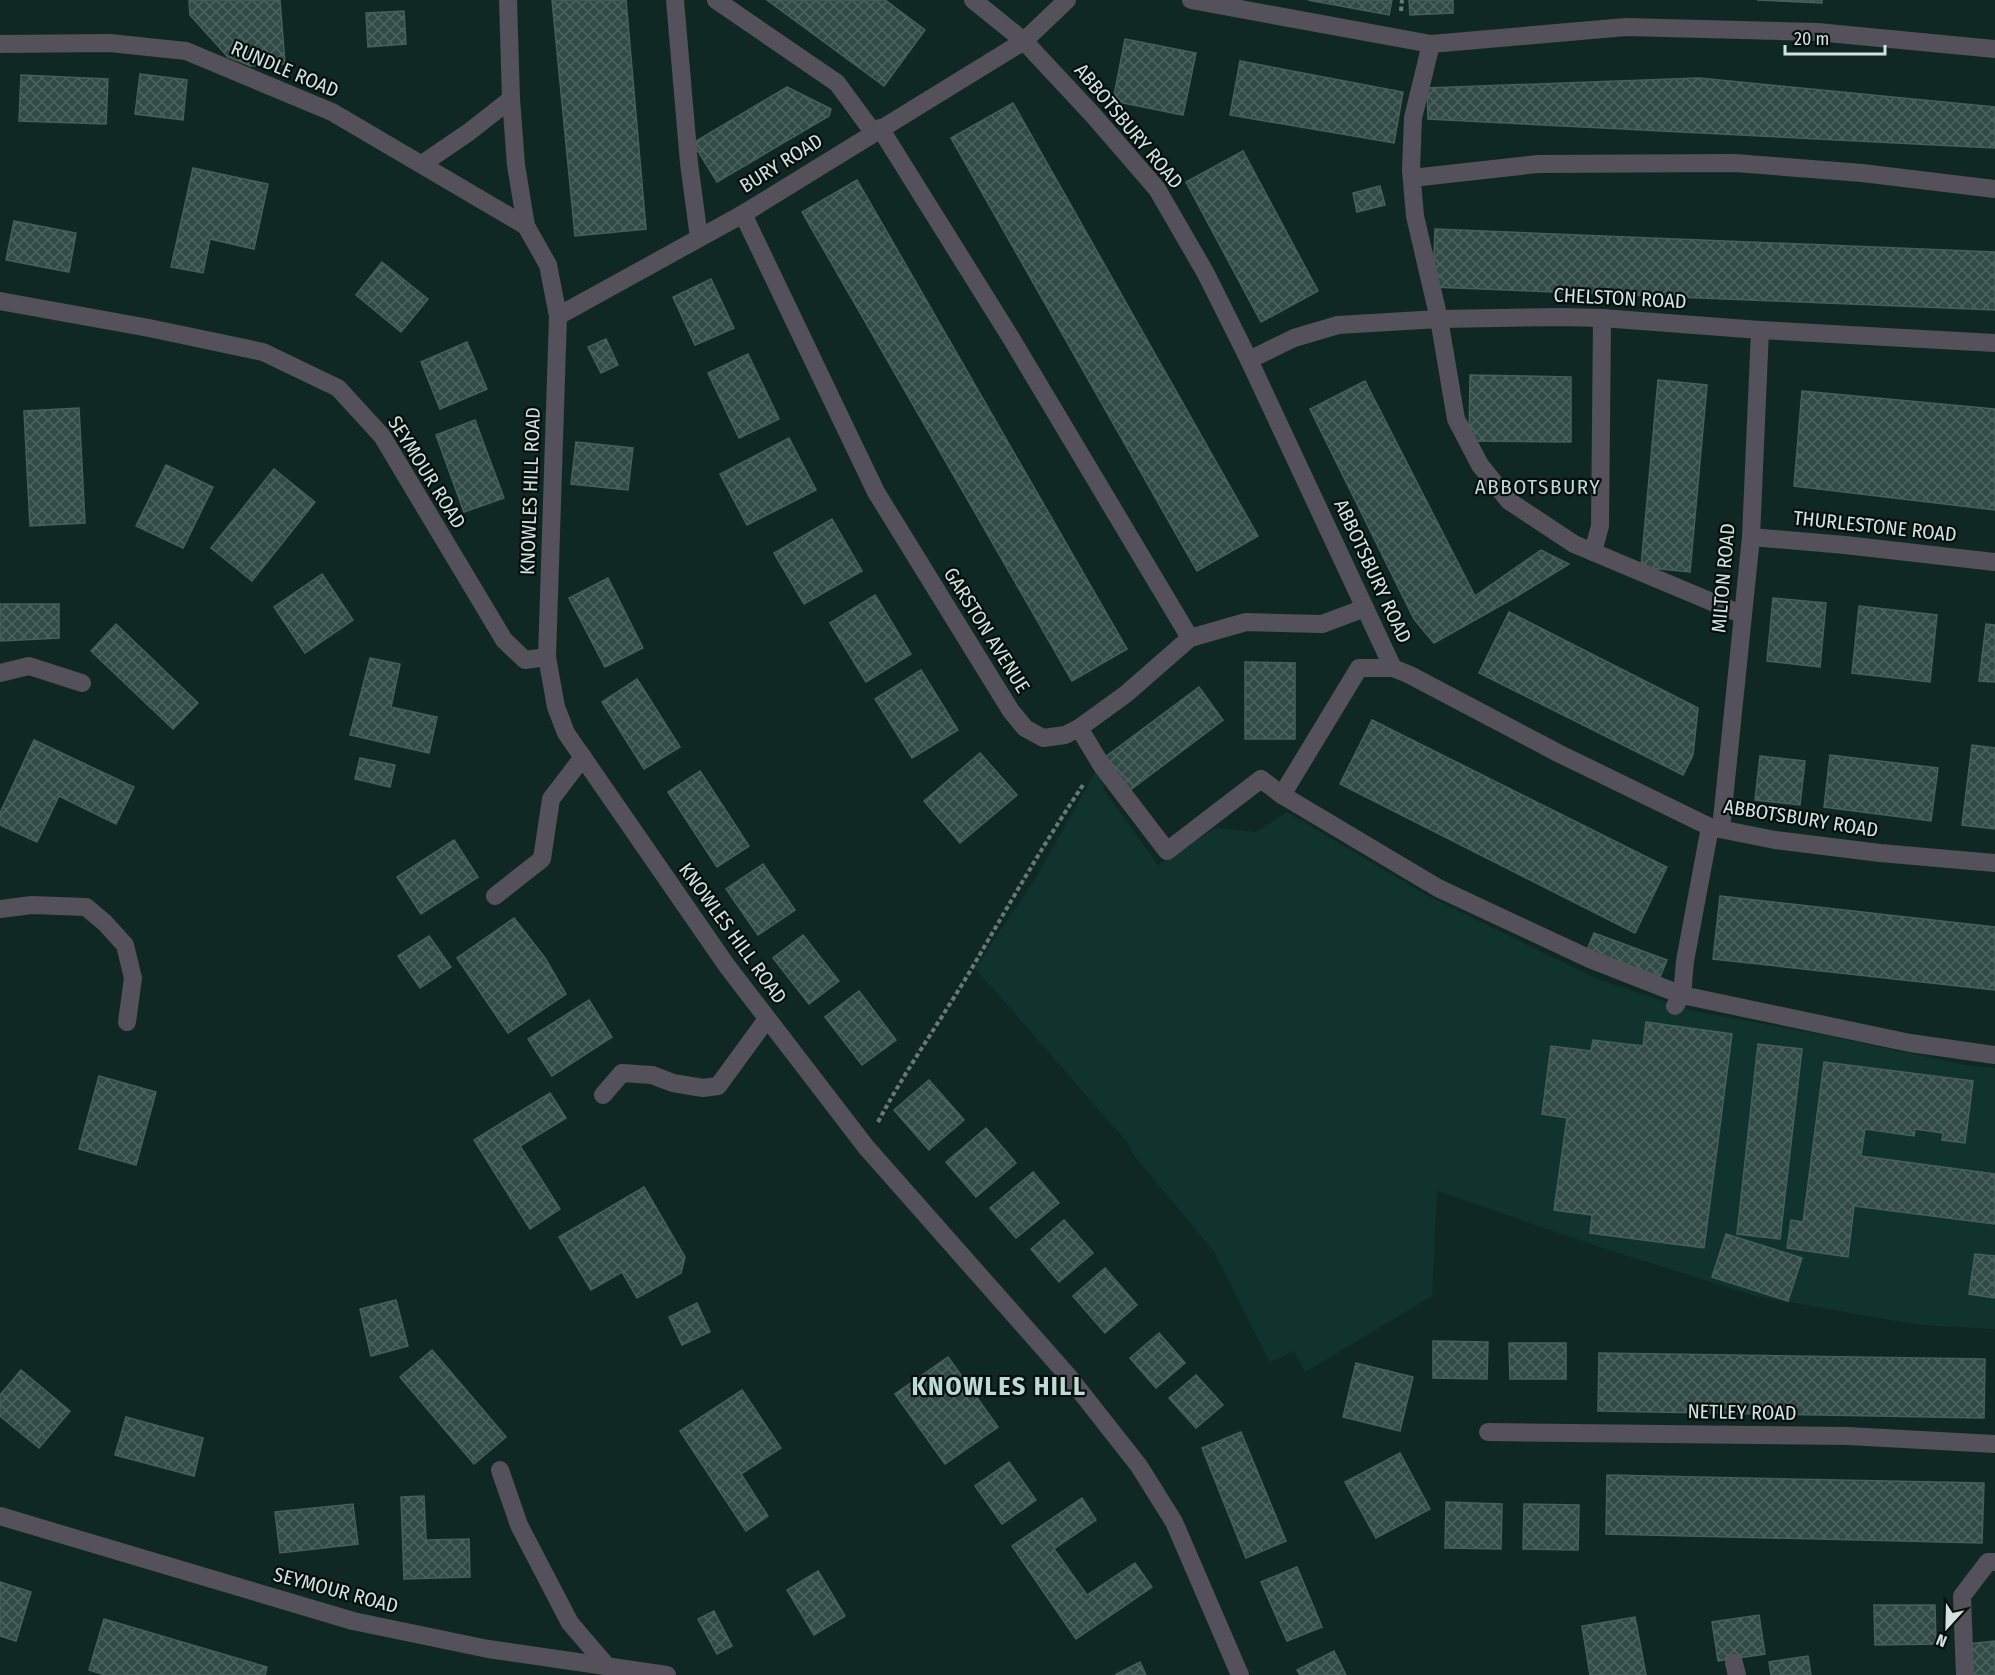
<svg xmlns="http://www.w3.org/2000/svg" width="1995" height="1675" font-family="'Fira Sans Condensed',sans-serif">
<style>
.built{fill:#10332e}
.building{fill:url(#building-cross-hatch);stroke:#465f5b;stroke-width:1.5}
.lines{fill:none;stroke-linecap:round;stroke-linejoin:round}
.path{stroke:#677a77;stroke-width:4;stroke-dasharray:4.5 3;stroke-linecap:butt}
.service{stroke:#55515a;stroke-width:18}
.minor{stroke:#55515a;stroke-width:18}
.labels{text-anchor:middle;stroke-width:4.5;stroke-linejoin:round;paint-order:stroke}
.street-label{font-size:20px;fill:#d4e2df;stroke:#050f0d}
.neighbourhood-label{font-size:21px;letter-spacing:1.5px;fill:#bedad4;stroke:#050f0d}
.district-label{font-size:26px;font-weight:bold;letter-spacing:1.5px;fill:#bedad4;stroke:#050f0d}
</style>
<defs>
<pattern id="building-cross-hatch" width="8" height="8" patternUnits="userSpaceOnUse" patternTransform="scale(1.5)"><rect width="8" height="8" fill="#314a46"/><path d="M0 0l8 8M0 8l8-8" fill="none" stroke="#4e6460"/></pattern>
</defs>
<rect width="100%" height="100%" fill="#102824"/>
<path class="built" d="M 1096,771 L 1103,780 L 1103,789 L 1158,865 L 1215,828 L 1256,832 L 1287,812 L 1428,896 L 1595,978 L 1693,1011 L 1834,1037 L 1965,1065 L 1995,1068 L 1995,1329 L 1919,1325 L 1755,1296 L 1594,1245 L 1437,1191 L 1432,1296 L 1305,1372 L 1294,1351 L 1270,1362 L 1213,1250 L 1135,1157 L 1127,1142 L 975,968 L 1034,881 Z"/>
<g class="building">
<path d="M 189,0 L 280,0 L 285,64 L 251,66 L 228,57 L 190,15 Z"/>
<path d="M 552,0 L 626,0 L 646,229 L 575,236 Z"/>
<path d="M 767,0 L 885,0 L 925,30 L 884,86 Z"/>
<path d="M 1308,0 L 1392,0 L 1389,15 Z"/>
<path d="M 1409,0 L 1453,0 L 1453,13 L 1410,15 Z"/>
<path d="M 1757,0 L 1822,0 L 1822,3 Z"/>
<path d="M 404,11 L 406,44 L 368,47 L 366,13 Z"/>
<path d="M 1125,39 L 1196,53 L 1183,115 L 1113,101 Z"/>
<path d="M 1240,61 L 1403,92 L 1394,143 L 1230,115 Z"/>
<path d="M 140,74 L 187,80 L 183,120 L 135,114 Z"/>
<path d="M 21,75 L 108,79 L 106,124 L 19,121 Z"/>
<path d="M 1699,78 L 1995,107 L 1995,148 L 1428,119 L 1427,88 Z"/>
<path d="M 787,87 L 831,109 L 829,116 L 717,182 L 693,143 Z"/>
<path d="M 1013,103 L 1258,536 L 1197,571 L 951,138 Z"/>
<path d="M 1243,151 L 1318,291 L 1261,322 L 1186,182 Z"/>
<path d="M 193,168 L 268,184 L 254,249 L 210,239 L 203,273 L 171,267 Z"/>
<path d="M 857,180 L 1127,649 L 1072,681 L 802,212 Z"/>
<path d="M 1380,186 L 1385,205 L 1357,212 L 1353,193 Z"/>
<path d="M 14,221 L 76,233 L 69,272 L 6,260 Z"/>
<path d="M 1435,229 L 1995,252 L 1995,310 L 1433,287 Z"/>
<path d="M 382,262 L 428,299 L 401,332 L 356,295 Z"/>
<path d="M 711,279 L 734,328 L 695,345 L 673,297 Z"/>
<path d="M 606,339 L 618,365 L 601,373 L 588,347 Z"/>
<path d="M 467,342 L 487,389 L 440,409 L 421,362 Z"/>
<path d="M 748,354 L 779,419 L 739,438 L 708,373 Z"/>
<path d="M 1470,375 L 1571,377 L 1571,442 L 1469,441 Z"/>
<path d="M 1658,380 L 1707,385 L 1690,572 L 1641,567 Z"/>
<path d="M 1365,381 L 1475,596 L 1541,550 L 1569,564 L 1519,595 L 1434,643 L 1414,619 L 1310,409 Z"/>
<path d="M 1802,391 L 1995,409 L 1995,510 L 1794,486 Z"/>
<path d="M 79,408 L 85,523 L 30,526 L 24,411 Z"/>
<path d="M 475,420 L 504,498 L 464,512 L 436,435 Z"/>
<path d="M 789,438 L 816,490 L 747,525 L 720,474 Z"/>
<path d="M 576,442 L 633,448 L 628,490 L 571,484 Z"/>
<path d="M 166,465 L 213,487 L 183,548 L 136,526 Z"/>
<path d="M 274,469 L 315,502 L 252,581 L 211,548 Z"/>
<path d="M 832,519 L 862,571 L 804,604 L 774,553 Z"/>
<path d="M 322,574 L 353,620 L 305,653 L 274,607 Z"/>
<path d="M 608,578 L 643,648 L 605,667 L 569,598 Z"/>
<path d="M 875,595 L 911,654 L 866,682 L 830,623 Z"/>
<path d="M 1773,598 L 1826,603 L 1820,667 L 1767,661 Z"/>
<path d="M 0,604 L 59,604 L 59,638 L 0,641 Z"/>
<path d="M 1859,606 L 1937,615 L 1930,682 L 1852,673 Z"/>
<path d="M 1509,612 L 1698,708 L 1693,755 L 1683,775 L 1479,673 Z"/>
<path d="M 116,624 L 198,703 L 173,729 L 91,651 Z"/>
<path d="M 1986,624 L 1995,625 L 1995,682 L 1979,681 Z"/>
<path d="M 370,658 L 400,664 L 391,707 L 437,717 L 429,753 L 350,735 Z"/>
<path d="M 1245,662 L 1295,663 L 1295,739 L 1245,739 Z"/>
<path d="M 921,670 L 958,730 L 912,758 L 875,699 Z"/>
<path d="M 637,679 L 680,747 L 644,769 L 602,702 Z"/>
<path d="M 1199,687 L 1223,720 L 1129,791 L 1104,758 Z"/>
<path d="M 1372,720 L 1667,867 L 1635,933 L 1340,784 Z"/>
<path d="M 34,740 L 134,787 L 116,824 L 59,796 L 37,842 L 0,825 L 0,813 Z"/>
<path d="M 1972,745 L 1995,748 L 1995,829 L 1962,825 Z"/>
<path d="M 980,753 L 1017,795 L 960,843 L 924,801 Z"/>
<path d="M 1830,755 L 1938,768 L 1931,821 L 1824,807 Z"/>
<path d="M 1760,756 L 1805,761 L 1800,805 L 1755,800 Z"/>
<path d="M 360,758 L 395,765 L 390,787 L 355,779 Z"/>
<path d="M 700,771 L 749,846 L 717,867 L 668,792 Z"/>
<path d="M 454,840 L 478,877 L 421,914 L 397,877 Z"/>
<path d="M 763,864 L 795,910 L 758,935 L 726,889 Z"/>
<path d="M 1720,896 L 1995,927 L 1995,990 L 1713,959 Z"/>
<path d="M 514,918 L 545,958 L 566,994 L 508,1033 L 457,958 Z"/>
<path d="M 1594,933 L 1667,960 L 1660,977 L 1587,950 Z"/>
<path d="M 803,935 L 839,981 L 809,1004 L 773,958 Z"/>
<path d="M 429,936 L 451,967 L 420,988 L 398,956 Z"/>
<path d="M 859,991 L 896,1040 L 862,1065 L 825,1017 Z"/>
<path d="M 589,1000 L 612,1037 L 552,1076 L 528,1039 Z"/>
<path d="M 1646,1022 L 1732,1034 L 1704,1248 L 1590,1233 L 1592,1215 L 1554,1210 L 1567,1118 L 1542,1114 L 1551,1046 L 1591,1051 L 1593,1040 L 1643,1046 Z"/>
<path d="M 1758,1044 L 1802,1049 L 1780,1239 L 1737,1234 Z"/>
<path d="M 1824,1062 L 1973,1081 L 1965,1143 L 1942,1140 L 1943,1133 L 1915,1129 L 1914,1136 L 1865,1129 L 1861,1156 L 1995,1174 L 1995,1224 L 1854,1206 L 1848,1257 L 1787,1248 L 1791,1220 L 1803,1222 Z"/>
<path d="M 99,1076 L 156,1092 L 136,1165 L 79,1149 Z"/>
<path d="M 929,1080 L 964,1120 L 929,1150 L 894,1110 Z"/>
<path d="M 550,1093 L 566,1118 L 520,1146 L 560,1209 L 530,1229 L 474,1140 Z"/>
<path d="M 986,1128 L 1016,1163 L 976,1197 L 946,1162 Z"/>
<path d="M 1033,1172 L 1059,1203 L 1016,1238 L 990,1208 Z"/>
<path d="M 644,1187 L 685,1257 L 681,1273 L 637,1298 L 622,1272 L 591,1290 L 559,1237 Z"/>
<path d="M 1064,1220 L 1093,1253 L 1059,1282 L 1031,1249 Z"/>
<path d="M 1726,1234 L 1802,1258 L 1788,1301 L 1712,1277 Z"/>
<path d="M 1975,1254 L 1995,1256 L 1995,1298 L 1969,1294 Z"/>
<path d="M 1105,1268 L 1137,1305 L 1105,1333 L 1073,1296 Z"/>
<path d="M 396,1300 L 408,1346 L 371,1356 L 360,1309 Z"/>
<path d="M 697,1303 L 710,1332 L 682,1345 L 669,1317 Z"/>
<path d="M 1159,1333 L 1185,1363 L 1156,1388 L 1130,1358 Z"/>
<path d="M 1433,1341 L 1488,1342 L 1487,1379 L 1433,1378 Z"/>
<path d="M 1509,1343 L 1566,1343 L 1566,1379 L 1510,1379 Z"/>
<path d="M 432,1350 L 506,1437 L 474,1464 L 400,1377 Z"/>
<path d="M 1599,1353 L 1985,1359 L 1984,1418 L 1598,1411 Z"/>
<path d="M 948,1357 L 998,1427 L 945,1464 L 895,1394 Z"/>
<path d="M 1356,1363 L 1413,1377 L 1400,1431 L 1343,1417 Z"/>
<path d="M 21,1370 L 70,1411 L 39,1448 L 0,1416 L 0,1395 Z"/>
<path d="M 1196,1375 L 1223,1405 L 1196,1428 L 1169,1398 Z"/>
<path d="M 742,1390 L 781,1448 L 741,1474 L 768,1516 L 746,1531 L 680,1431 Z"/>
<path d="M 126,1417 L 203,1438 L 194,1476 L 115,1455 Z"/>
<path d="M 1241,1432 L 1286,1541 L 1246,1558 L 1202,1448 Z"/>
<path d="M 1400,1453 L 1430,1509 L 1376,1538 L 1345,1482 Z"/>
<path d="M 1009,1462 L 1036,1500 L 1002,1524 L 975,1486 Z"/>
<path d="M 1607,1475 L 1984,1483 L 1982,1543 L 1606,1534 Z"/>
<path d="M 424,1496 L 426,1540 L 469,1539 L 470,1577 L 404,1579 L 401,1497 Z"/>
<path d="M 1082,1498 L 1096,1520 L 1054,1549 L 1087,1595 L 1135,1563 L 1152,1587 L 1076,1639 L 1012,1546 Z"/>
<path d="M 1446,1502 L 1502,1504 L 1501,1549 L 1445,1548 Z"/>
<path d="M 353,1504 L 358,1544 L 280,1553 L 275,1512 Z"/>
<path d="M 1524,1504 L 1579,1505 L 1578,1550 L 1523,1549 Z"/>
<path d="M 1297,1567 L 1322,1627 L 1287,1641 L 1261,1582 Z"/>
<path d="M 818,1571 L 845,1616 L 814,1635 L 787,1590 Z"/>
<path d="M 0,1582 L 31,1592 L 16,1641 L 0,1636 Z"/>
<path d="M 1874,1605 L 1935,1605 L 1936,1644 L 1875,1645 Z"/>
<path d="M 714,1611 L 732,1646 L 717,1654 L 698,1619 Z"/>
<path d="M 1759,1615 L 1765,1654 L 1718,1661 L 1712,1622 Z"/>
<path d="M 1635,1617 L 1646,1675 L 1590,1675 L 1582,1626 Z"/>
<path d="M 104,1619 L 267,1667 L 265,1675 L 105,1675 L 89,1670 Z"/>
<path d="M 1995,1641 L 1995,1675 L 1970,1675 L 1967,1644 Z"/>
<path d="M 1334,1651 L 1346,1675 L 1300,1675 L 1297,1670 Z"/>
<path d="M 1808,1656 L 1811,1675 L 1771,1675 L 1769,1662 Z"/>
<path d="M 1140,1662 L 1146,1675 L 1115,1675 Z"/>
</g>
<g class="lines">
<g class="path">
<path d="M 1401,11 L 1402,0"/>
<path d="M 878,1122 C 905,1071 939,1023 969,973 C 1006,910 1042,846 1083,785"/>
</g>
<g class="service">
<path d="M 675,0 L 689,163 L 699,238"/>
<path d="M 716,0 L 837,83 L 873,132"/>
<path d="M 1431,44 L 1413,118 L 1411,170 L 1415,216 L 1439,319 L 1456,419 L 1480,465 L 1509,501 L 1574,544 L 1743,615"/>
<path d="M 880,128 L 1011,338 L 1190,638"/>
<path d="M 1412,178 L 1538,164 L 1735,163 L 1862,173 L 1995,189"/>
<path d="M 1593,552 L 1600,526 L 1602,318"/>
<path d="M 1393,668 L 1359,668 L 1282,795 L 1438,888 L 1590,959 L 1682,995 L 1910,1043 L 1995,1055"/>
<path d="M 1079,728 L 1102,766 L 1167,851 L 1261,779 L 1282,795"/>
<path d="M 495,896 L 542,859 L 551,799 L 583,757"/>
<path d="M 1675,1006 L 1682,995 L 1685,961 L 1710,827"/>
<path d="M 603,1095 L 622,1073 L 652,1075 L 673,1083 L 703,1088 L 718,1086 L 767,1019"/>
<path d="M 500,1470 L 519,1525 L 570,1623 L 607,1666"/>
<path d="M 1965,1675 L 1962,1596 L 1988,1562 L 1995,1562"/>
</g>
<g class="minor">
<path d="M 508,0 L 511,99 L 516,165 L 526,226 L 548,265 L 558,316 L 547,657 L 556,707 L 566,733 L 727,966 L 866,1147 L 1069,1377 L 1139,1466 L 1174,1522 L 1240,1675"/>
<path d="M 973,0 L 1024,41 L 1093,115 L 1157,189 L 1205,272 L 1249,360 L 1393,668 L 1410,675 L 1558,753 L 1710,827 L 1775,840 L 1880,853 L 1995,863"/>
<path d="M 1191,0 L 1431,44 L 1626,27 L 1817,32 L 1995,49"/>
<path d="M 0,44 L 110,43 L 186,51 L 332,112 L 526,226"/>
<path d="M 422,164 L 469,132 L 511,99"/>
<path d="M 743,214 L 876,492 L 1011,711 L 1025,728 L 1043,738 L 1065,735 L 1079,728 L 1126,694 L 1190,638 L 1246,622 L 1322,624 L 1365,608"/>
<path d="M 0,301 L 149,328 L 263,352 L 338,388 L 382,436 L 504,640 L 525,660 L 547,657"/>
<path d="M 558,316 L 743,214 L 1024,41 L 1067,0"/>
<path d="M 1249,360 L 1294,338 L 1338,325 L 1439,319 L 1562,317 L 1602,318 L 1760,330 L 1995,343"/>
<path d="M 1751,537 L 1845,545 L 1995,562"/>
<path d="M 0,673 L 29,666 L 82,683"/>
<path d="M 1721,829 L 1751,537 L 1760,330"/>
<path d="M 0,909 L 32,905 L 86,907 L 105,923 L 125,945 L 133,978 L 127,1022"/>
<path d="M 1488,1432 L 1848,1436 L 1995,1444"/>
<path d="M 0,1516 L 353,1621 L 488,1649 L 667,1675"/>
<path d="M 1734,1663 L 1737,1675"/>
</g>
</g>
<g class="labels">
<g class="street-label">
<text transform="translate(285 69) rotate(23)" y="7">RUNDLE ROAD</text>
<text transform="translate(1129 126) rotate(50)" y="7">ABBOTSBURY ROAD</text>
<text transform="translate(781 163) rotate(-32)" y="7">BURY ROAD</text>
<text transform="translate(1620 298) rotate(3)" y="7">CHELSTON ROAD</text>
<text transform="translate(427 472) rotate(58)" y="7">SEYMOUR ROAD</text>
<text transform="translate(530 491) rotate(-88)" y="7">KNOWLES HILL ROAD</text>
<text transform="translate(1875 526) rotate(6)" y="7">THURLESTONE ROAD</text>
<text transform="translate(1373 571) rotate(65)" y="7">ABBOTSBURY ROAD</text>
<text transform="translate(1723 578) rotate(-85)" y="7">MILTON ROAD</text>
<text transform="translate(987 630) rotate(58)" y="7">GARSTON AVENUE</text>
<text transform="translate(1801 818) rotate(9)" y="7">ABBOTSBURY ROAD</text>
<text transform="translate(733 933) rotate(54)" y="7">KNOWLES HILL ROAD</text>
<text transform="translate(1742 1412) rotate(1)" y="7">NETLEY ROAD</text>
<text transform="translate(336 1590) rotate(15)" y="7">SEYMOUR ROAD</text>
</g>
<g class="neighbourhood-label">
<text x="1538" y="494">ABBOTSBURY</text>
</g>
<g class="district-label">
<text x="999" y="1395">KNOWLES HILL</text>
</g>
</g>
<g transform="translate(1947 1627) rotate(202)" stroke="#050f0d" stroke-width="4.5" paint-order="stroke">
<path d="M0-4.5L10 22L0 15L-10 22Z" fill="#d4e2df"/>
<text y="-9" font-size="16" font-weight="bold" text-anchor="middle" fill="#d4e2df">N</text>
</g>
<path d="M1785 45v9h100v-9" fill="none" stroke="#d4e2df" stroke-width="3"/>
<text x="1794" y="45" font-size="18" fill="#d4e2df" stroke="#050f0d" stroke-width="4.5" paint-order="stroke">20 m</text>
</svg>
